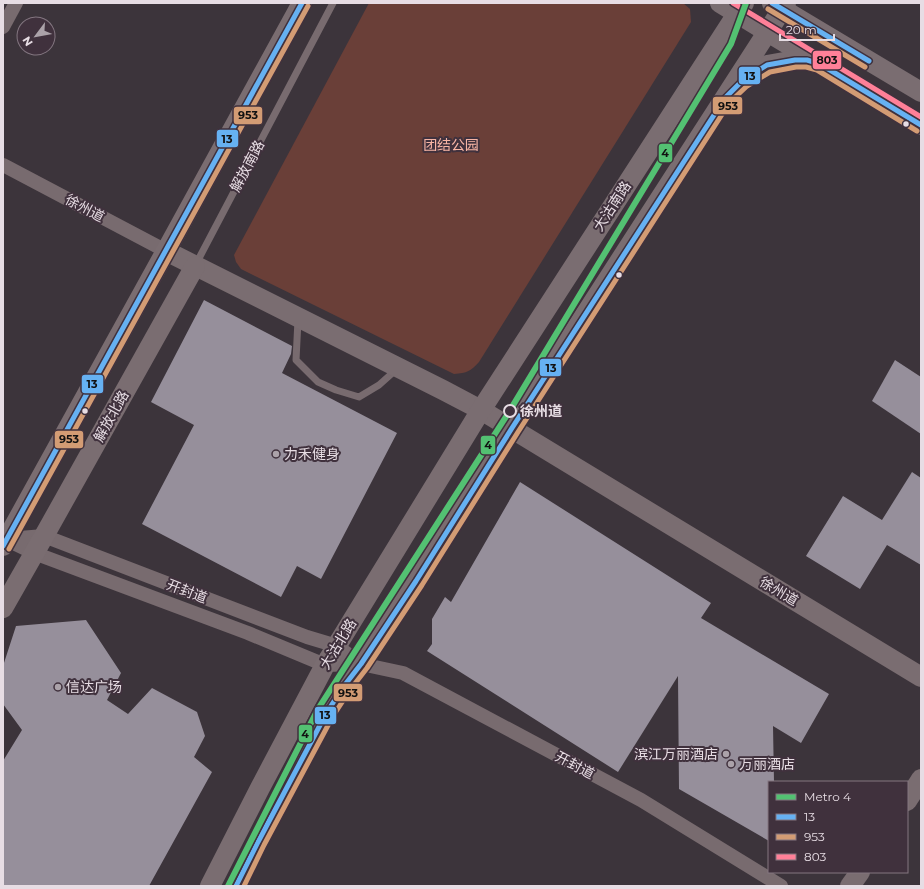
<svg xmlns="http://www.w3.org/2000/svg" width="924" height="889" font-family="Montserrat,'Noto Sans SC',sans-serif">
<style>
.green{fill:#6a3f38}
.building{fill:#968f9b}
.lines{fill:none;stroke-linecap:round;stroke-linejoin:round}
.lane{stroke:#786b6f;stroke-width:7}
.street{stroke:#786b6f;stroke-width:14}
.secondary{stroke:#7a6d71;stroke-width:20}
.bus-1-casing{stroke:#40313d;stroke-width:8}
.bus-2-casing{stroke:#40313d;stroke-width:8}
.bus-3-casing{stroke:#40313d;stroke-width:8}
.bus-1{stroke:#66b1f2;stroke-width:5}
.bus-2{stroke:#d39c74;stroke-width:5}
.bus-3{stroke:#ff8098;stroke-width:5}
.metro-1-casing{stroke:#40313d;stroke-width:9}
.metro-1{stroke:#53c172;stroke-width:6}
.bus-dot{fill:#e7dde4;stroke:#40313d;stroke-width:1.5}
.stop-dot{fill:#40313d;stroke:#e7dde4;stroke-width:2}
.poi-dot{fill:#aba2a9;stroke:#40313d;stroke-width:1.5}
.labels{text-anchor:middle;stroke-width:4;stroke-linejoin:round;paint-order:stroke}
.park-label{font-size:14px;fill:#f8b5a5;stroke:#40313d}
.street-label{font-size:14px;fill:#e7dde4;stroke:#40313d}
.stop-label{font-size:14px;font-weight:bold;fill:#e7dde4;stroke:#40313d;text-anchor:start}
.poi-label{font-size:14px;fill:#e7dde4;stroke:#40313d;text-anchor:start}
.line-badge{stroke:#40313d;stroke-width:1.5}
.pale-badge-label{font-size:11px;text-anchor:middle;font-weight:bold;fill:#111}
</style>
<rect width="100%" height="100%" fill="#3c343b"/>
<path class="green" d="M 369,3 L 683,3 L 690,9 L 691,22 L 479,362 C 471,371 467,373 454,374 L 241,269 L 236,262 L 234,255 Z"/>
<g class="building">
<path d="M 204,300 L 292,346 L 291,354 L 282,373 L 397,433 L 321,579 L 297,566 L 281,597 L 142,524 L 194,425 L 151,402 Z"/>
<path d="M 895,360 L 921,377 L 921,434 L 872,401 Z"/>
<path d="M 912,472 L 921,478 L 921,565 L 887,545 L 860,589 L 806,556 L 843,496 L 882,520 Z"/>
<path d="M 520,482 L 711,603 L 701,618 L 829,694 L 801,743 L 773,726 L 774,782 L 769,782 L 769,841 L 679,789 L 678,676 L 618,772 L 427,651 L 432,644 L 432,619 L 445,597 L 451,602 Z"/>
<path d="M 86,620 L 121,673 L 107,700 L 128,714 L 152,688 L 197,712 L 205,736 L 194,757 L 212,772 L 149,886 L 3,886 L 3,761 L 22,730 L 3,704 L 3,666 L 16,626 Z"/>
</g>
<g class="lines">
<g class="lane">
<path d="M 196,264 L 333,3"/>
<path d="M 298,320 L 296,360 L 318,382 L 336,390 L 359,397 L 379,385 L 398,368"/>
</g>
<g class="street">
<path d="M 3,27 L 16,3"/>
<path d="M 3,165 L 166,251"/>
<path d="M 3,538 L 34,553 L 248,633 L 325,665 L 361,664 L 337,646 L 307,637 L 44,536 L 7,539"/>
<path d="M 361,664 L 403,673 L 641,800 L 781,886"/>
</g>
<g class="secondary">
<path d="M 720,3 L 921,125"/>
<path d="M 772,3 L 921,92"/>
<path d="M 739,84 L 743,80 L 767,65 L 795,60 L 807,60 L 816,63"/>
<path d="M 166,251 L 443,390 L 481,410 L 921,677"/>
<path d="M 3,546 L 166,251 L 302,3"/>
<path d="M 3,608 L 44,536 L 195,266"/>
<path d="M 907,801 L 921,779"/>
<path d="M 210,886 L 260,788 L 325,665 L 481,410 L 744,3"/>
<path d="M 236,886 L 258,842 L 327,712 L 344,686 L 361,664 L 416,581 L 512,428 L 786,3"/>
<path d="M 850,886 L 860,872"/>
</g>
<g class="bus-1-casing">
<g id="bus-1">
<path d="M 772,3 L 869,61"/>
<path d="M 3,546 L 302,3"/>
<path d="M 236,886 L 258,842 L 327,712 L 344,686 L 361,664 L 416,581 L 512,428 L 725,98 L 743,80 L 767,65 L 795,60 L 807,60 L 820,64 L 921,125"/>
</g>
</g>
<g class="bus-2-casing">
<g id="bus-2">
<path d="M 768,9 L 865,67"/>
<path d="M 9,549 L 308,6"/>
<path d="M 244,886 L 264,845 L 333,716 L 350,690 L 367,668 L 422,585 L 518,432 L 730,102 L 747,86 L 770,72 L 796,67 L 806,67 L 817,70 L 917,131"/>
</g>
</g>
<g class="bus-3-casing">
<path id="bus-3" d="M 733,3 L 921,117"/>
</g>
<use href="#bus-1" class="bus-1"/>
<use href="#bus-2" class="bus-2"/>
<use href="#bus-3" class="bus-3"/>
<g class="metro-1-casing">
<path id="metro-1" d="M 228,886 L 318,709 L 509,412 L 731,44 L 746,3"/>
</g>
<use href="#metro-1" class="metro-1"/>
</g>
<g class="bus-dot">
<circle cx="906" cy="124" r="3.5"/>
<circle cx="619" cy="275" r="3.5"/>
<circle cx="85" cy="411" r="3.5"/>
</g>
<circle class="stop-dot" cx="510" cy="411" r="6"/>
<g class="poi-dot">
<circle cx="276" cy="454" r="4"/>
<circle cx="58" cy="687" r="4"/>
<circle cx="726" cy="754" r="4"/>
<circle cx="731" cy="764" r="4"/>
</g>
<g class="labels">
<g class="park-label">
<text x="451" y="150">团结公园</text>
</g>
<g class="street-label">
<text transform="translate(247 166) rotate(-62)" y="5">解放南路</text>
<text transform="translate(612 206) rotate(-57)" y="5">大沽南路</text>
<text transform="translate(85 208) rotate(28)" y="5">徐州道</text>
<text transform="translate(111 416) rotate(-61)" y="5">解放北路</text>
<text transform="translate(187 591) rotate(21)" y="5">开封道</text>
<text transform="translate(779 591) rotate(31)" y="5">徐州道</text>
<text transform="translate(338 644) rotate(-59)" y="5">大沽北路</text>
<text transform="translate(575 765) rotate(28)" y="5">开封道</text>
</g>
<g class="stop-label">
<text x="520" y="416">徐州道</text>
</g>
<g class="poi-label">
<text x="284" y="459">力禾健身</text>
<text x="66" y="692">信达广场</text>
<text x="718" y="759" text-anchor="end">滨江万丽酒店</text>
<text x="739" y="769">万丽酒店</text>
</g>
</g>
<g class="line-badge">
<rect x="812" y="50" width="30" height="20" rx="4" fill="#ff8098"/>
<rect x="738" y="66" width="23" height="19" rx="4" fill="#66b1f2"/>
<rect x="712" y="96" width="31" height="19" rx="4" fill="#d39c74"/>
<rect x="233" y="106" width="30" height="19" rx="4" fill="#d39c74"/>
<rect x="216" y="129" width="23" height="19" rx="4" fill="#66b1f2"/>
<rect x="658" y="143" width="15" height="20" rx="4" fill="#53c172"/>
<rect x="539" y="358" width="23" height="19" rx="4" fill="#66b1f2"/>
<rect x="81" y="374" width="23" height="20" rx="4" fill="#66b1f2"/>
<rect x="54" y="430" width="30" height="19" rx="4" fill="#d39c74"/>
<rect x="480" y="435" width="16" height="20" rx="4" fill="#53c172"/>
<rect x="333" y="683" width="30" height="19" rx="4" fill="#d39c74"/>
<rect x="314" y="706" width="23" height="19" rx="4" fill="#66b1f2"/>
<rect x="298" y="724" width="15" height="19" rx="4" fill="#53c172"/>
</g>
<g class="pale-badge-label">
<text x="827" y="64">803</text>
<text x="750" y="80">13</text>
<text x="728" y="110">953</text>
<text x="248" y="119">953</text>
<text x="227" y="143">13</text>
<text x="665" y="157">4</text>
<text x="551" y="372">13</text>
<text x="92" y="388">13</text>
<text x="69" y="443">953</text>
<text x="488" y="449">4</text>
<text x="348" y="697">953</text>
<text x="325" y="719">13</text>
<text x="305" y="738">4</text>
</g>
<rect width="924" height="889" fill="none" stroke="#e7dde4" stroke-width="8"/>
<rect x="768" y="781" width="140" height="92" fill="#40313d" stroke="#837680"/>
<rect x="776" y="794" width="20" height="6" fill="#53c172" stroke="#837680"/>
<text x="804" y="801" font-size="12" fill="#e7dde4">Metro 4</text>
<rect x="776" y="814" width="20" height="6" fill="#66b1f2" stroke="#837680"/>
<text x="804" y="821" font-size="12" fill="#e7dde4">13</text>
<rect x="776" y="834" width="20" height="6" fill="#d39c74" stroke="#837680"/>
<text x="804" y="841" font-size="12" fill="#e7dde4">953</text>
<rect x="776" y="854" width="20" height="6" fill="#ff8098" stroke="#837680"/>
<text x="804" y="861" font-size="12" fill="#e7dde4">803</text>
<g transform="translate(36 36) rotate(238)"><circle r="19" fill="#40313d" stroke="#837680"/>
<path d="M0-3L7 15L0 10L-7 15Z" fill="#aba2a9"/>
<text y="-6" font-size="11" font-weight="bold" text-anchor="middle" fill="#e7dde4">N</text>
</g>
<path d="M780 34v6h54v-6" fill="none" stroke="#e7dde4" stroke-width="2"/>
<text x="786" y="34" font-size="12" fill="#e7dde4" stroke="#40313d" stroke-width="3" paint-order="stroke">20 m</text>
</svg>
